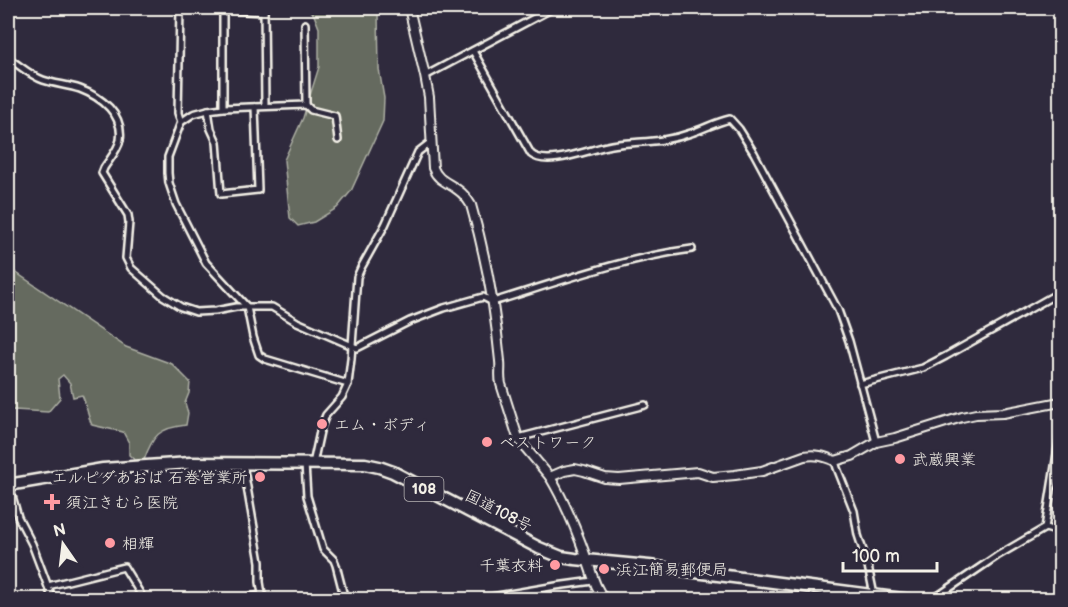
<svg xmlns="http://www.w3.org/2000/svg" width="1068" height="607" font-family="'Balsamiq Sans','Klee One',sans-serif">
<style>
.green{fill:#656b5e;stroke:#acaea3;stroke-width:1.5}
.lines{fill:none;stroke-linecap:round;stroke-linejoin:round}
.street-casing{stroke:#f4f1e8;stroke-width:10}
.secondary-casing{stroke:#f4f1e8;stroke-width:12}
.highway-casing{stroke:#f4f1e8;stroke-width:15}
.street{stroke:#2f2a3d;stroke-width:5}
.secondary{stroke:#2f2a3d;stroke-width:8}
.highway{stroke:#2f2a3d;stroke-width:10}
.poi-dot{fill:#ff9aa2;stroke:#2f2a3d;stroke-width:2}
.labels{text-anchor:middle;stroke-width:6;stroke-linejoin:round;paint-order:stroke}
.shield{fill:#2f2a3d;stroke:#b9b5b5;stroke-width:1.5}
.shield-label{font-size:15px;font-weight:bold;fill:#f4f1e8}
.poi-label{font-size:16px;fill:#f4f1e8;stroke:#2f2a3d;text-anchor:start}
.street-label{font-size:16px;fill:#f4f1e8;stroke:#2f2a3d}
</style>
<rect width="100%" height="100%" fill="#2f2a3d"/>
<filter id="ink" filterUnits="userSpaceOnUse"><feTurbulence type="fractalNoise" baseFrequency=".0167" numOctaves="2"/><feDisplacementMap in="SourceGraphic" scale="12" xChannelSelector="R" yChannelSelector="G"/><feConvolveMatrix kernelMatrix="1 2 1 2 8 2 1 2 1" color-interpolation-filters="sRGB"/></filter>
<g filter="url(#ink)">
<g class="green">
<path d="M 307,8 L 373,8 L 378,13 L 379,69 L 384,98 L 383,121 L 351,191 L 337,208 L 314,222 L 298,226 L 290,218 L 284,160 L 303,118 L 319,67 L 319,28 L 314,15 Z"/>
<path d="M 8,271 L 15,272 L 126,347 L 172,364 L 190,382 L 189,393 L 185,403 L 188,413 L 186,425 C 159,428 153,435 144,460 L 137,462 L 129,455 L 129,443 L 123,432 L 92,425 C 87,415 87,405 82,395 L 73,397 L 70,383 L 63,375 L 58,379 L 60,398 L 48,412 L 14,410 L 8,411 Z"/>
</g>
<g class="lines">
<g class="street-casing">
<g id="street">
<path d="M 180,8 L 178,113 L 181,122"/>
<path d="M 195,8 L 264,12"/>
<path d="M 264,8 L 265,106"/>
<path d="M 223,9 L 223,108"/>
<path d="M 305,24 L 306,105"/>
<path d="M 473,51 L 531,154 C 547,168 592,148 612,145 C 639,141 664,143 691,133 C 704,129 716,122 730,119 L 739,129 L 754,153 L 838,310 L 849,341 L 876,442"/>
<path d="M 8,58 C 19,65 31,76 43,80 C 55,84 68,85 80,89 C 101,97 124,114 120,140 C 118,150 109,160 104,168 L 102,173 L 128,215 L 129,222 L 126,258 L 131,268 L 163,296 L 181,307 L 196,312 L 215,311 L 236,307 L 272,307 L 297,322 L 357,348 L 410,321 L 444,308 L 483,297 L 493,302 C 558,282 624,258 692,249"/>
<path d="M 425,76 L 553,8"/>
<path d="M 208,110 L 211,129 L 217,142 L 221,194 L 258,190 L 255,107"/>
<path d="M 338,140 L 335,116 L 311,110 L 306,105 L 223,108 L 208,110 L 193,114 L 181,122 L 168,157 L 168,173 L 169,183 L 176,204 L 206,263 L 247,307 L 253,337 L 259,355 L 265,359 L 348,384"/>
<path d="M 860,384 L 923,368 L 946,356 L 1060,292"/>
<path d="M 518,438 L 645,405"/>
<path d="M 835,461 L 837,468 L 854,511 L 858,535 L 868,566 L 874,595"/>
<path d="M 243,464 L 260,562 L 260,582 L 263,600"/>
<path d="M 305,464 L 307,496 L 323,549 L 334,560 L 336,565 L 345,600"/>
<path d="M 313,464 L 321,427 L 326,415 L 342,397 L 348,384 L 351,359 L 357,277 L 361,268 L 385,225 L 418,152 L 431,142"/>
<path d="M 9,485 L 18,517 L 32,544 L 53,600"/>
<path d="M 1045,528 L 1060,532"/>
<path d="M 48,586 L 124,567 L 143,598 L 155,600"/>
<path d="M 237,600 L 262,595"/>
<path d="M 474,600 L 556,586 L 593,581"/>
<path d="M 932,600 L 997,556 L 1045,528 L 1060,435"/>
</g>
</g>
<g class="secondary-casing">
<g id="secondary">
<path d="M 409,8 L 425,76 L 429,97 L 433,168 C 438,181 448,182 458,190 C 464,194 468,200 471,205 C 486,256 495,308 500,361 C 501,369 499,376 501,384 L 518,438 L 524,446 L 550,477 L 564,471 L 575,469 L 584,471 L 605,478 L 619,479 L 698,472 L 713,477 L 735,475 L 762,471 L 804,456 C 816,454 824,456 835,461 L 852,456 L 876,442 L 895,438 L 962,417 L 976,414 L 1003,413 L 1060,402"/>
<path d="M 550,477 C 565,502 576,529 586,557 C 592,572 594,587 605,600"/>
</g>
</g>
<g class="highway-casing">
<path id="highway" d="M 8,485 L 103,469 L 190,463 L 365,464 L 379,467 L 393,472 L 539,548 L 561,557 L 575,559 L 649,566 L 910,600"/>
</g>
<use href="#street" class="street"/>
<use href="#secondary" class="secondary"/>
<use href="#highway" class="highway"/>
</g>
</g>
<g class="poi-dot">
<circle cx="322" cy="424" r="6"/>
<circle cx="487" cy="442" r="6"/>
<circle cx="900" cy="459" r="6"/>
<circle cx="260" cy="477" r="6"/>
<path d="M49 493h6v6h6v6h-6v6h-6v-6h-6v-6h6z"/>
<circle cx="110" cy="543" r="6"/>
<circle cx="555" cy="565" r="6"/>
<circle cx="604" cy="569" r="6"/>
</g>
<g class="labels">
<rect class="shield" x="404.5" y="477" width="39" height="24" rx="4.5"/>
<g class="shield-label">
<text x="424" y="494">108</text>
</g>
<g class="poi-label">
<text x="334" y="430">エム・ボディ</text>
<text x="499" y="448">ベストワーク</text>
<text x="912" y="465">武蔵興業</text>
<text x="248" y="483" text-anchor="end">エルピダあおば 石巻営業所</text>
<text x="66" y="508">須江きむら医院</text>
<text x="122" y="549">相輝</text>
<text x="543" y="571" text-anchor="end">千葉衣料</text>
<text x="616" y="575">浜江簡易郵便局</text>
</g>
<g class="street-label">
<text transform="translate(499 510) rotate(27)" y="6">国道108号</text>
</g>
</g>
<rect width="1068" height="607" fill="none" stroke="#2f2a3d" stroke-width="30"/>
<rect x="15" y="15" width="1038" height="577" fill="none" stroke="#f4f1e8" stroke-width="2" filter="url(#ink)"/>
<g transform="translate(63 544) rotate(346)" stroke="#2f2a3d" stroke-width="4.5" paint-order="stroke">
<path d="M0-4.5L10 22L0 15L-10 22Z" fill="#f4f1e8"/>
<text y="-9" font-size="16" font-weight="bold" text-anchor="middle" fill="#f4f1e8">N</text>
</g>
<path d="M843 562v9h94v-9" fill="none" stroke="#f4f1e8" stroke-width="3"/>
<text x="852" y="562" font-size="18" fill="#f4f1e8" stroke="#2f2a3d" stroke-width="4.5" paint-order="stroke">100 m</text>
</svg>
